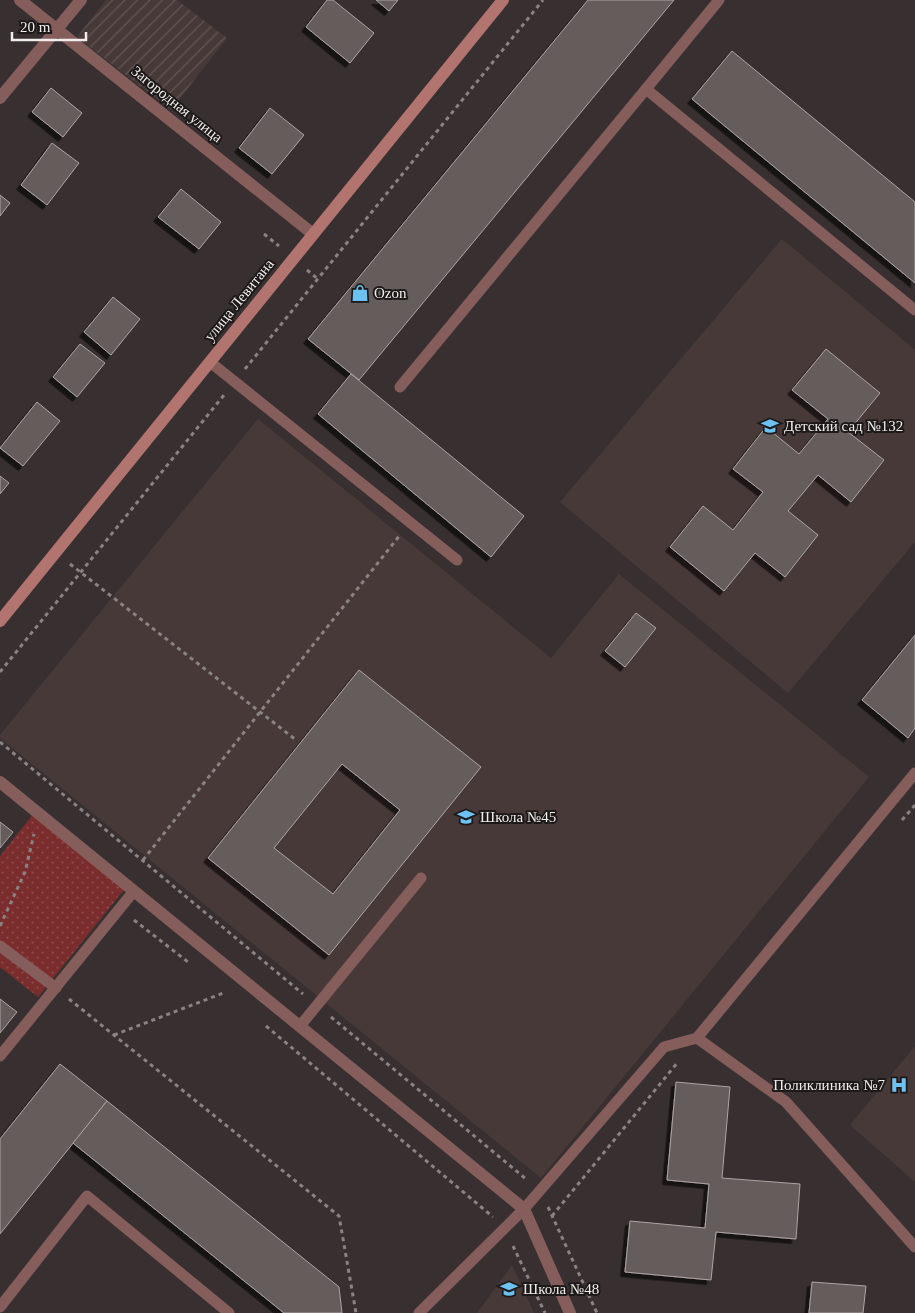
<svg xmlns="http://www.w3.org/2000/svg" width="915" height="1313" font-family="Georgia,serif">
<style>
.built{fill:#473937}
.industrial{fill:url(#industrial-furrows)}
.grass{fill:url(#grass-dots)}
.building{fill:#655d5c;stroke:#ada4a3;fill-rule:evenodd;filter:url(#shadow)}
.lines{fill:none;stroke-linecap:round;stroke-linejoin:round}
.path{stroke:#8a8383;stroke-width:3;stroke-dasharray:4 4;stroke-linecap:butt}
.service{stroke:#855d5a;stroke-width:11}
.minor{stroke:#855d5a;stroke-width:12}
.secondary{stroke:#b2746f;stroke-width:12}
.labels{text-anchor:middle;stroke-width:4;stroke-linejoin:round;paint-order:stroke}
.street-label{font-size:15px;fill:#f2eded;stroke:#1d1919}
.poi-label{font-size:15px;fill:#f2eded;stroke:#1d1919;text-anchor:start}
</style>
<defs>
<pattern id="industrial-furrows" width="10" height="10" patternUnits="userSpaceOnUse" patternTransform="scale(1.25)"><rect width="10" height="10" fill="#473937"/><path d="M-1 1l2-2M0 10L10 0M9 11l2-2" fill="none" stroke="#625654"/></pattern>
<pattern id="grass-dots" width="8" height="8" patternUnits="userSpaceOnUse" patternTransform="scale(1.25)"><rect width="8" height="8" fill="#7a2d2c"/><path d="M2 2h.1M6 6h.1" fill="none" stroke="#8d4c4b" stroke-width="1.8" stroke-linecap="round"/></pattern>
<filter id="shadow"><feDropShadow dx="-4.5" dy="4.5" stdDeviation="0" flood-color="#0009"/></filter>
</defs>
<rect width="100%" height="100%" fill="#383030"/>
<g class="built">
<path d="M 782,239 L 915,350 L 915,542 L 788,693 L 560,502 Z"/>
<path d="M 258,419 L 551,658 L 619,574 L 869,777 L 541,1178 L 0,738 L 0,735 Z"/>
<path d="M 915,1046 L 915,1182 L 850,1125 Z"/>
<path d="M 512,1265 L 534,1313 L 477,1313 Z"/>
</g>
<path class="industrial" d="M 106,0 L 177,0 L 227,38 L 171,110 L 77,37 Z"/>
<path class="grass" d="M 38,808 L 131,881 L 38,997 L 0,967 L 0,856 Z"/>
<g class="building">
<path d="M 327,0 L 333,0 L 374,33 L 350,63 L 306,27 Z"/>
<path d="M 376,0 L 398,0 L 389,11 Z"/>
<path d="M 588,0 L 674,0 L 359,380 L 308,339 Z"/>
<path d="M 732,51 L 915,202 L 915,283 L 692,99 Z"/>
<path d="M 51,88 L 82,113 L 63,137 L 32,112 Z"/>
<path d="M 270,108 L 304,135 L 272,174 L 239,148 Z"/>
<path d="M 52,143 L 79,163 L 47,205 L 21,185 Z"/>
<path d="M 181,189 L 221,222 L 199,249 L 158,217 Z"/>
<path d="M 0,195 L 10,203 L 0,216 Z"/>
<path d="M 113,297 L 140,319 L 111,355 L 84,332 Z"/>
<path d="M 80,344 L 105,363 L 77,397 L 53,377 Z"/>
<path d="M 826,349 L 880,393 L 848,432 L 884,460 L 851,502 L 818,475 L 788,511 L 818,535 L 785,577 L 755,553 L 724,591 L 670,547 L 703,506 L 733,530 L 763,492 L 733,469 L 766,427 L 799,454 L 828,419 L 792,390 Z"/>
<path d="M 351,374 L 524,516 L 491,557 L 318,414 Z"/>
<path d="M 37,402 L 60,421 L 23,466 L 0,448 Z"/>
<path d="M 0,476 L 9,483 L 0,494 Z"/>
<path d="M 636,613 L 656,628 L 625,667 L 605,651 Z"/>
<path d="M 915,635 L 915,728 L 908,738 L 862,700 Z"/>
<path d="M 359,670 L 481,767 L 329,955 L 208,858 ZM 342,764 L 400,810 L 333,894 L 274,848 Z"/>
<path d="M 0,822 L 13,832 L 0,848 Z"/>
<path d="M 0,999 L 17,1012 L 0,1033 Z"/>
<path d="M 60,1064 L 107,1101 L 0,1234 L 0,1139 Z"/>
<path d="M 676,1082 L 730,1087 L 722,1178 L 800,1184 L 796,1239 L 716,1232 L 711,1280 L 625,1272 L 630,1221 L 705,1228 L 709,1184 L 667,1180 Z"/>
<path d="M 107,1101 L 339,1287 L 342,1313 L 284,1313 L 73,1143 Z"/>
<path d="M 812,1282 L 866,1286 L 863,1313 L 809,1313 Z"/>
</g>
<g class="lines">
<g class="path">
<path d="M 264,234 L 279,246"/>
<path d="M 307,270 L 318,279"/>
<path d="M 245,369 L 543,0"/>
<path d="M 70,564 L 296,740"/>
<path d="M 0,672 L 224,395"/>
<path d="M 0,742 L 303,994"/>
<path d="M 902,820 L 915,805"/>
<path d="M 143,860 L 400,535"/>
<path d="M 134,920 L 188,962"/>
<path d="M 0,926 L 25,872 L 34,834"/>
<path d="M 69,999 L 339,1216 L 356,1313"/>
<path d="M 331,1017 L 526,1179"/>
<path d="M 266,1026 L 493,1217"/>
<path d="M 114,1035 L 226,992"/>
<path d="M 548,1207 L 597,1313"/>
<path d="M 552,1216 L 678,1062"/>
<path d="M 513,1246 L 545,1313"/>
</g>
<g class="service">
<path d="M 719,0 L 646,89 L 915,310"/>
<path d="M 210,362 L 457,560"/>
<path d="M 400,387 L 646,89"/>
<path d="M 0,946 L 56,988"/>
<path d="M 300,1026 L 421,878"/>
<path d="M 697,1038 L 915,773"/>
<path d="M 0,1056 L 134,891"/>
<path d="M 0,1307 L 87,1196 L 229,1313"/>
<path d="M 419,1313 L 524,1209 L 664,1047 L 697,1038 L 786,1102 L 915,1247"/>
</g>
<g class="minor">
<path d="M 20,0 L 313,234"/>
<path d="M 0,98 L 81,0"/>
<path d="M 0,782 L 524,1209 L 570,1313"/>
</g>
<path class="secondary" d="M 0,621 L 503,0"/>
</g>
<defs>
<g id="shop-bare" transform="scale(1.35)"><path d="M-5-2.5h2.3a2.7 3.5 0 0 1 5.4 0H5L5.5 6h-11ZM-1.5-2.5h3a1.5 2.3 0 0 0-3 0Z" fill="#6cc3f2" stroke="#1d1919" stroke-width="2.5" paint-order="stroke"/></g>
<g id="school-bare" transform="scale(1.35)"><path d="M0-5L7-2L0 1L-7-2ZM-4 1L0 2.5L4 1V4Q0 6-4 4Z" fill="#6cc3f2" stroke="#1d1919" stroke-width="2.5" paint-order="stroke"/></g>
<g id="hospital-bare" transform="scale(1.35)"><path d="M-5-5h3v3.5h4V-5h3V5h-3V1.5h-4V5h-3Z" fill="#6cc3f2" stroke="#1d1919" stroke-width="2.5" paint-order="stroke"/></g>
</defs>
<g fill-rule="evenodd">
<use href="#shop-bare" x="360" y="293"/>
<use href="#school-bare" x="770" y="426"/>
<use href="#school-bare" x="466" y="817"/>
<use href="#hospital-bare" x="899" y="1085"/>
<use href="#school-bare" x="509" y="1289"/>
</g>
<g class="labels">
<g class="street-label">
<text transform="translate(177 104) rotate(39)" y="5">Загородная улица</text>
<text transform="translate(239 300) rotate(-51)" y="5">улица Левитана</text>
</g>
<g class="poi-label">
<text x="374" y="298">Ozon</text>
<text x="784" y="431">Детский сад №132</text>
<text x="480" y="822">Школа №45</text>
<text x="885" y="1090" text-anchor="end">Поликлиника №7</text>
<text x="523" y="1294">Школа №48</text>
</g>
</g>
<path d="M12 32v8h74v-8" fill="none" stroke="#f2eded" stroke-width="2.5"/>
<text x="20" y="32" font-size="15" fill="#f2eded" stroke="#1d1919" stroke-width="4" paint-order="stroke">20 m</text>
</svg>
